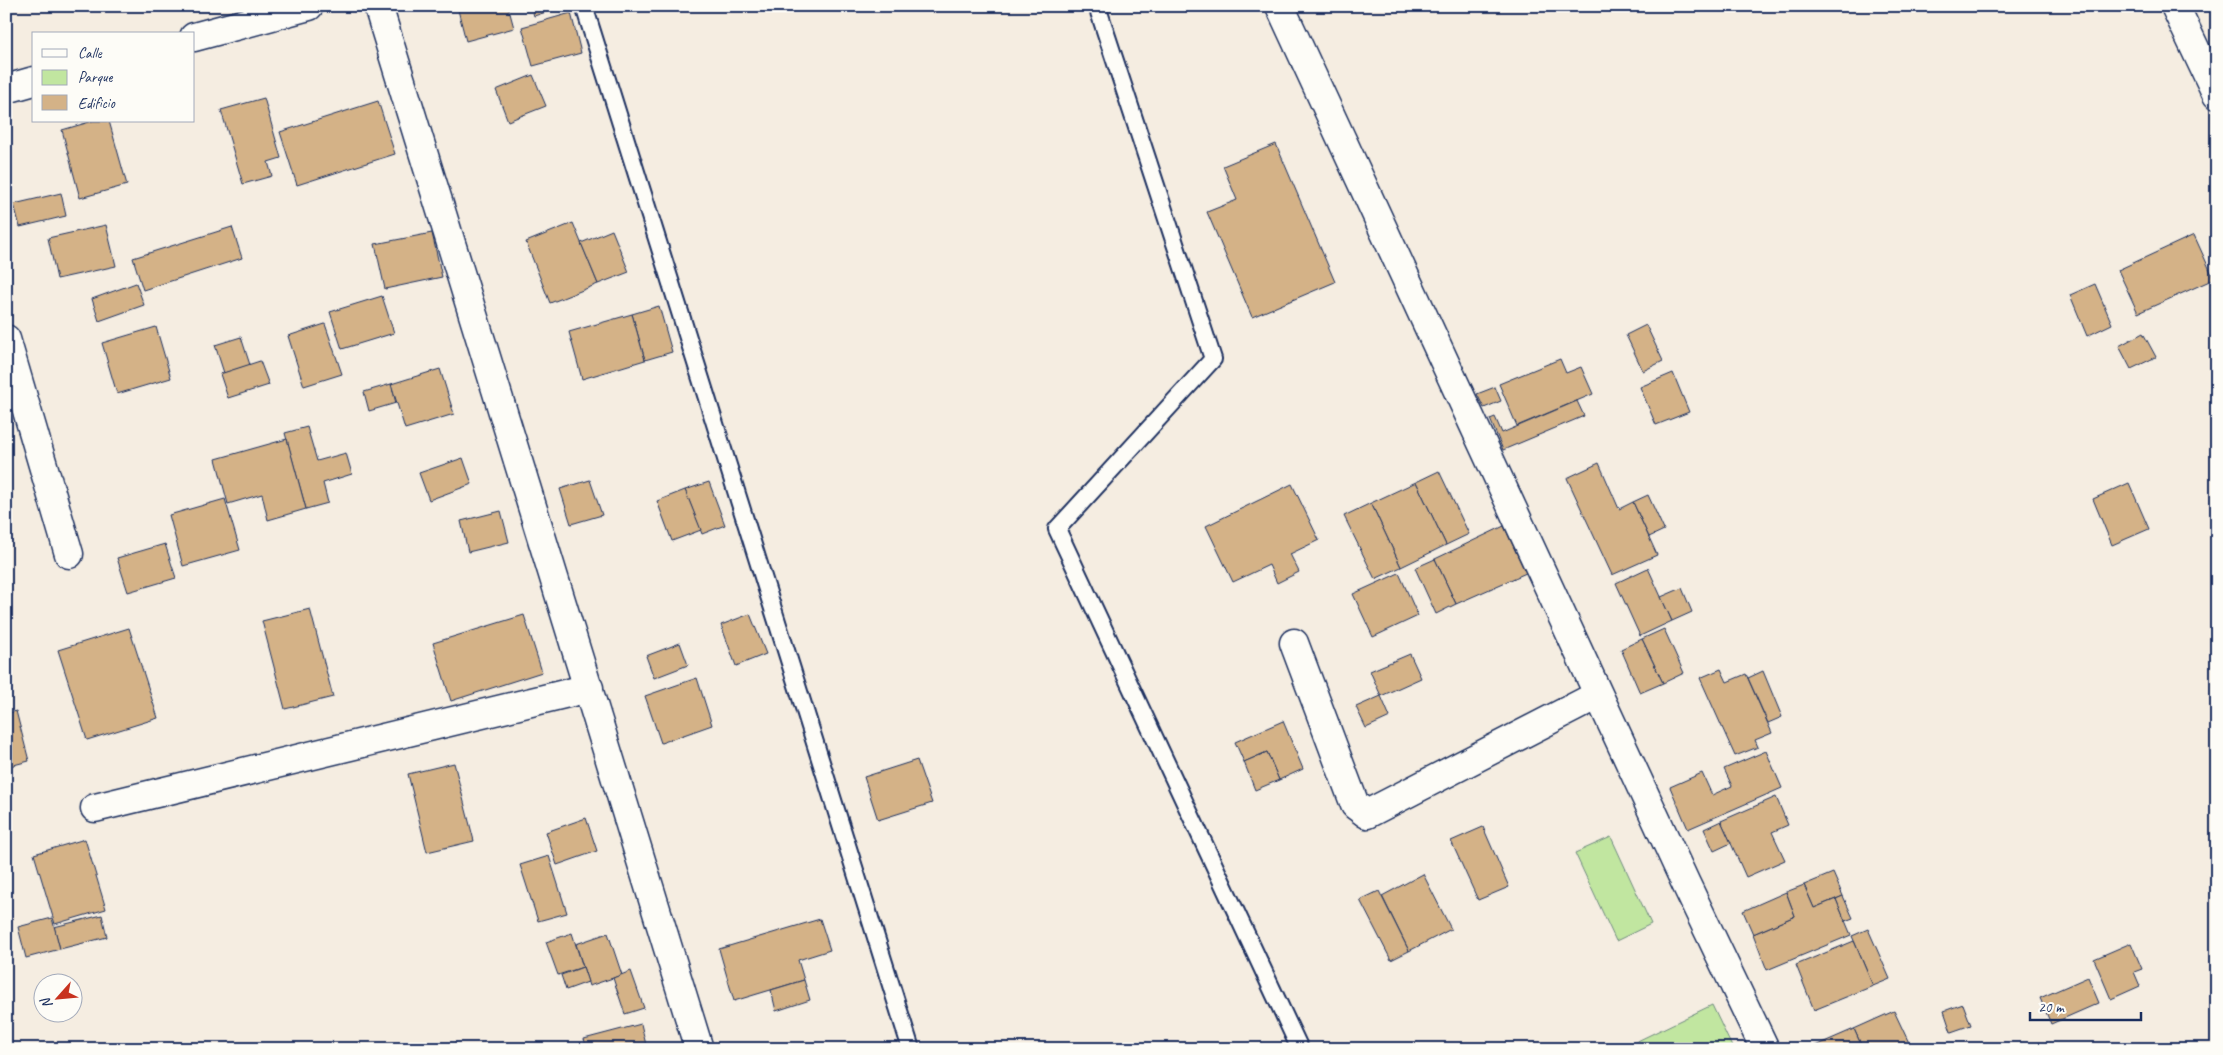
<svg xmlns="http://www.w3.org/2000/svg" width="2223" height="1055" font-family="Caveat,sans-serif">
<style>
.green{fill:#c1e6a0;stroke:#6e8a7f}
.building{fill:#d4b287;stroke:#1b2f5e}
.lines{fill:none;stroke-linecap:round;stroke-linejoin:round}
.lane-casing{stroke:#1b2f5e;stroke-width:20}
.street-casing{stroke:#1b2f5e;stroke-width:31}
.lane{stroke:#fdfcf7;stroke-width:16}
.street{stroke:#fdfcf7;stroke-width:28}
</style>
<rect width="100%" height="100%" fill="#f5ede1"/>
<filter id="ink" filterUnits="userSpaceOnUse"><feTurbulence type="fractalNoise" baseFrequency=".02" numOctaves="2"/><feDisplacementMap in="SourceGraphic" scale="10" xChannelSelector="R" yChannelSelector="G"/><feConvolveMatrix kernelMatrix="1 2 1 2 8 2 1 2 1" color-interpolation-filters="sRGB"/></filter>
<g filter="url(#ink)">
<g class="green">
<path d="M 1611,837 L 1651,924 L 1616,941 L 1575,853 Z"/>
<path d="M 1712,1005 L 1733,1049 L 1621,1049 Z"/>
</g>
<g class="building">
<path d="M 457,6 L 508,6 L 514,28 L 466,41 Z"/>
<path d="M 531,6 L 564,6 L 534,16 Z"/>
<path d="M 571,13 L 581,53 L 533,66 L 522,27 Z"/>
<path d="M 533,75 L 546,106 L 508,121 L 496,90 Z"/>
<path d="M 264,98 L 281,158 L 268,162 L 272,176 L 243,184 L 221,110 Z"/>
<path d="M 378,101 L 395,154 L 297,185 L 280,132 Z"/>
<path d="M 93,121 L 109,121 L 127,185 L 80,198 L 62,130 Z"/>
<path d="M 1276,144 L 1335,282 L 1252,317 L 1207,212 L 1237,200 L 1223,166 Z"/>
<path d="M 61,193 L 66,216 L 20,227 L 14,204 Z"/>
<path d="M 573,223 L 598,284 L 550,303 L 526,242 Z"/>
<path d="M 106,225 L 116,266 L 57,279 L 48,238 Z"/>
<path d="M 232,227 L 242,258 L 143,290 L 133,258 Z"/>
<path d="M 612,230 L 629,272 L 598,284 L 581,243 Z"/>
<path d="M 432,233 L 442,277 L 385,289 L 375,244 Z"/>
<path d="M 2194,235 L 2214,279 L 2138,313 L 2118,270 Z"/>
<path d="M 136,283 L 144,305 L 99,321 L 92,299 Z"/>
<path d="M 2095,284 L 2112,324 L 2087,336 L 2070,295 Z"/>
<path d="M 382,296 L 394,333 L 342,349 L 330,312 Z"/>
<path d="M 659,306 L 672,352 L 645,360 L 632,314 Z"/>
<path d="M 632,314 L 645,360 L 582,379 L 569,332 Z"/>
<path d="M 325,324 L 342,374 L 304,386 L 288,336 Z"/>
<path d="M 1646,325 L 1663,361 L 1643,371 L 1626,335 Z"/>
<path d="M 156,327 L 171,378 L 117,394 L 102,343 Z"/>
<path d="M 2143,333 L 2156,357 L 2131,369 L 2119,346 Z"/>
<path d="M 241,337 L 250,365 L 224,373 L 215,345 Z"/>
<path d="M 1560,359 L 1566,373 L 1581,367 L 1593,394 L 1517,426 L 1499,384 Z"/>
<path d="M 260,361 L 269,385 L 228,398 L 220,374 Z"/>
<path d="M 440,369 L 454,414 L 405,429 L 391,384 Z"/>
<path d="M 1673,373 L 1689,412 L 1656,425 L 1640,387 Z"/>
<path d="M 391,384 L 396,403 L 369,411 L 364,392 Z"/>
<path d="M 1495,387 L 1501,401 L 1484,408 L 1477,394 Z"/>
<path d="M 1577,401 L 1584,416 L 1503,450 L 1490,419 L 1495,417 L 1502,433 Z"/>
<path d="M 307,427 L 317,461 L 346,453 L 352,474 L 323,483 L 328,503 L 306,509 L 285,433 Z"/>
<path d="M 287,439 L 306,509 L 268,520 L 262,494 L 228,504 L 216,459 Z"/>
<path d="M 463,458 L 472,484 L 429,500 L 419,473 Z"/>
<path d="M 1599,463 L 1619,509 L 1633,502 L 1657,555 L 1612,575 L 1567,478 Z"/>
<path d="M 1439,471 L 1469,534 L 1446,545 L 1416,482 Z"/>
<path d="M 590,480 L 602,515 L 571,524 L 560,489 Z"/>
<path d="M 709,482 L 725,525 L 702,534 L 685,490 Z"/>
<path d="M 1416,482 L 1446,545 L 1401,567 L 1371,503 Z"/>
<path d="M 2129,483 L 2149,529 L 2112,545 L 2093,499 Z"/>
<path d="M 1292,484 L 1319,540 L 1290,554 L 1299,572 L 1277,583 L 1269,565 L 1233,582 L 1206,526 Z"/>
<path d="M 685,490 L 701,530 L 672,541 L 657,501 Z"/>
<path d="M 1648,495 L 1664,530 L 1649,537 L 1633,502 Z"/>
<path d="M 225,499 L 240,550 L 183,566 L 169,515 Z"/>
<path d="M 1371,503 L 1401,567 L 1375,579 L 1344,516 Z"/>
<path d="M 501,511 L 509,542 L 468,552 L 461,521 Z"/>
<path d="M 1504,526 L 1526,573 L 1456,604 L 1435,559 Z"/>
<path d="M 165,544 L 176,578 L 128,592 L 117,558 Z"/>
<path d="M 1435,559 L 1456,604 L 1436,614 L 1415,568 Z"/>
<path d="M 1648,568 L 1672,621 L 1640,636 L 1616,583 Z"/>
<path d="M 1399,573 L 1418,616 L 1373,637 L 1353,594 Z"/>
<path d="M 6,577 L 12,596 L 6,598 Z"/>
<path d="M 1682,588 L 1692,612 L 1672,621 L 1661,597 Z"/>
<path d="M 310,609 L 333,697 L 285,709 L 262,621 Z"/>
<path d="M 750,614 L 766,654 L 736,666 L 721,625 Z"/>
<path d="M 524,615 L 542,672 L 451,701 L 433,643 Z"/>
<path d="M 129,628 L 158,718 L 87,740 L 58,650 Z"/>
<path d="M 1664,629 L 1684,673 L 1663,683 L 1642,639 Z"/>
<path d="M 1642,639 L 1663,683 L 1640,693 L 1621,649 Z"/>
<path d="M 680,643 L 688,665 L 654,678 L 646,656 Z"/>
<path d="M 1410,654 L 1421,678 L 1381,696 L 1370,671 Z"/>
<path d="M 1721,669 L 1727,682 L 1746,674 L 1772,733 L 1755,740 L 1758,747 L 1735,756 L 1700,678 Z"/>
<path d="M 1763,671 L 1782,717 L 1768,723 L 1748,678 Z"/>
<path d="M 697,678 L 712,725 L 661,743 L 645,696 Z"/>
<path d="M 1381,696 L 1390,717 L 1366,728 L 1356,707 Z"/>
<path d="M 16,711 L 29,761 L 6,767 L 6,714 Z"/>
<path d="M 1283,721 L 1303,769 L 1279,780 L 1267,752 L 1244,762 L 1235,742 Z"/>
<path d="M 1766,751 L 1782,788 L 1688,829 L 1670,787 L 1702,773 L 1712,795 L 1732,786 L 1724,769 Z"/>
<path d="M 1267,752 L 1279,780 L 1255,790 L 1244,762 Z"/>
<path d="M 917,760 L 932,803 L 878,820 L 864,777 Z"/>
<path d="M 454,763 L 474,841 L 427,852 L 408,774 Z"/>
<path d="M 1776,797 L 1788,825 L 1772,832 L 1785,860 L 1746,877 L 1721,821 Z"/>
<path d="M 586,818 L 597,851 L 557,865 L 546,832 Z"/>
<path d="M 1721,821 L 1731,843 L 1714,851 L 1704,829 Z"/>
<path d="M 1483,827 L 1509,887 L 1478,900 L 1451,841 Z"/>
<path d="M 85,839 L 106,909 L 55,924 L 34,854 Z"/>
<path d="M 549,856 L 567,913 L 538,921 L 520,865 Z"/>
<path d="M 1833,873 L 1843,896 L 1814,908 L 1804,885 Z"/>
<path d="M 1423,874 L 1451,929 L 1409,951 L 1382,896 Z"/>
<path d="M 1804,885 L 1814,908 L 1836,899 L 1851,935 L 1767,970 L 1753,934 L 1795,916 L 1786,892 Z"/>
<path d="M 1379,891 L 1409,951 L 1391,960 L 1360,900 Z"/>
<path d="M 1786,892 L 1795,916 L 1753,934 L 1743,911 Z"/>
<path d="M 1843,896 L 1853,918 L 1845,921 L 1836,899 Z"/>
<path d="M 102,915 L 107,937 L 60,949 L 54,927 Z"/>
<path d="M 52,918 L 60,949 L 26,958 L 18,927 Z"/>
<path d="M 820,919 L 830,950 L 798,960 L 804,980 L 734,1001 L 719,949 Z"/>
<path d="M 1868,929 L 1890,979 L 1873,986 L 1852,936 Z"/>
<path d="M 572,933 L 583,967 L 558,975 L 546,942 Z"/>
<path d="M 608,933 L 622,975 L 589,986 L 576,944 Z"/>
<path d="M 1854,941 L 1873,986 L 1814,1010 L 1796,965 Z"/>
<path d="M 2131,943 L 2142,969 L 2134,972 L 2140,986 L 2111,999 L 2094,959 Z"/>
<path d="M 583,967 L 588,982 L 566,990 L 561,975 Z"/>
<path d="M 631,971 L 644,1008 L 625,1014 L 613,978 Z"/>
<path d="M 2088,977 L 2099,1003 L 2051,1024 L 2040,998 Z"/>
<path d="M 804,980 L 810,1000 L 776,1011 L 771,990 Z"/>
<path d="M 1963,1004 L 1971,1025 L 1951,1032 L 1944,1011 Z"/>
<path d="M 1894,1011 L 1910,1045 L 1902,1049 L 1863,1049 L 1854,1029 Z"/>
<path d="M 641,1024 L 647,1049 L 587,1049 L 584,1039 Z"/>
<path d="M 1854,1029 L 1863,1049 L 1808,1049 Z"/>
<path d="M 1392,1044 L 1394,1049 L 1382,1049 Z"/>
<path d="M 883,1045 L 885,1049 L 869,1049 Z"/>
</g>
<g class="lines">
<g class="lane-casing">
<g id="lane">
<path d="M 584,6 L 911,1049"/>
<path d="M 1097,6 L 1213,359 L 1057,529 L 1300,1049"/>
</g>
</g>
<g class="street-casing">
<g id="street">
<path d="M 378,6 L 699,1049"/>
<path d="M 1280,6 L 1686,884 L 1765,1049"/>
<path d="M 2175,6 L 2217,95"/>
<path d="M 194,37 L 309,6"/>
<path d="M 6,89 L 34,81"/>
<path d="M 6,339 L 69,554"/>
<path d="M 1294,643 L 1355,805 L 1367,814 L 1598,695"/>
<path d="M 95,808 L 589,688"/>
</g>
</g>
<use href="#lane" class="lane"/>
<use href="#street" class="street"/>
</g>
</g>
<rect width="2223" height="1055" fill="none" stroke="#fdfcf7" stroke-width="25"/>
<rect x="12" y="12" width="2198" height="1030" fill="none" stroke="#1b2f5e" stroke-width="2" filter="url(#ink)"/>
<rect x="32" y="32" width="162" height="90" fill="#fdfcf7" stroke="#a3aaba"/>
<rect x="42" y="49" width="25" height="8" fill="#fdfcf7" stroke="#a3aaba"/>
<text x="78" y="58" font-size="15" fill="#1b2f5e">Calle</text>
<rect x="42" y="70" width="25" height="15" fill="#c1e6a0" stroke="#a3aaba"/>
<text x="78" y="82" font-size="15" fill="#1b2f5e">Parque</text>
<rect x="42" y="95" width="25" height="15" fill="#d4b287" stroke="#a3aaba"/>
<text x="78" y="108" font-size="15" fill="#1b2f5e">Edificio</text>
<g transform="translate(58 998) rotate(243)"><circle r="24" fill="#fdfcf7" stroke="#a3aaba"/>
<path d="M0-4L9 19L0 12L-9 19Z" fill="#c8321e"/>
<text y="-8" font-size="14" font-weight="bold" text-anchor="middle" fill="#1b2f5e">N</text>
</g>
<path d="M2030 1012v8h111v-8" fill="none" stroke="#1b2f5e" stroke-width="2.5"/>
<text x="2038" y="1012" font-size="15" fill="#1b2f5e" stroke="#fdfcf7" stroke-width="4" paint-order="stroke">20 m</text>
</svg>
